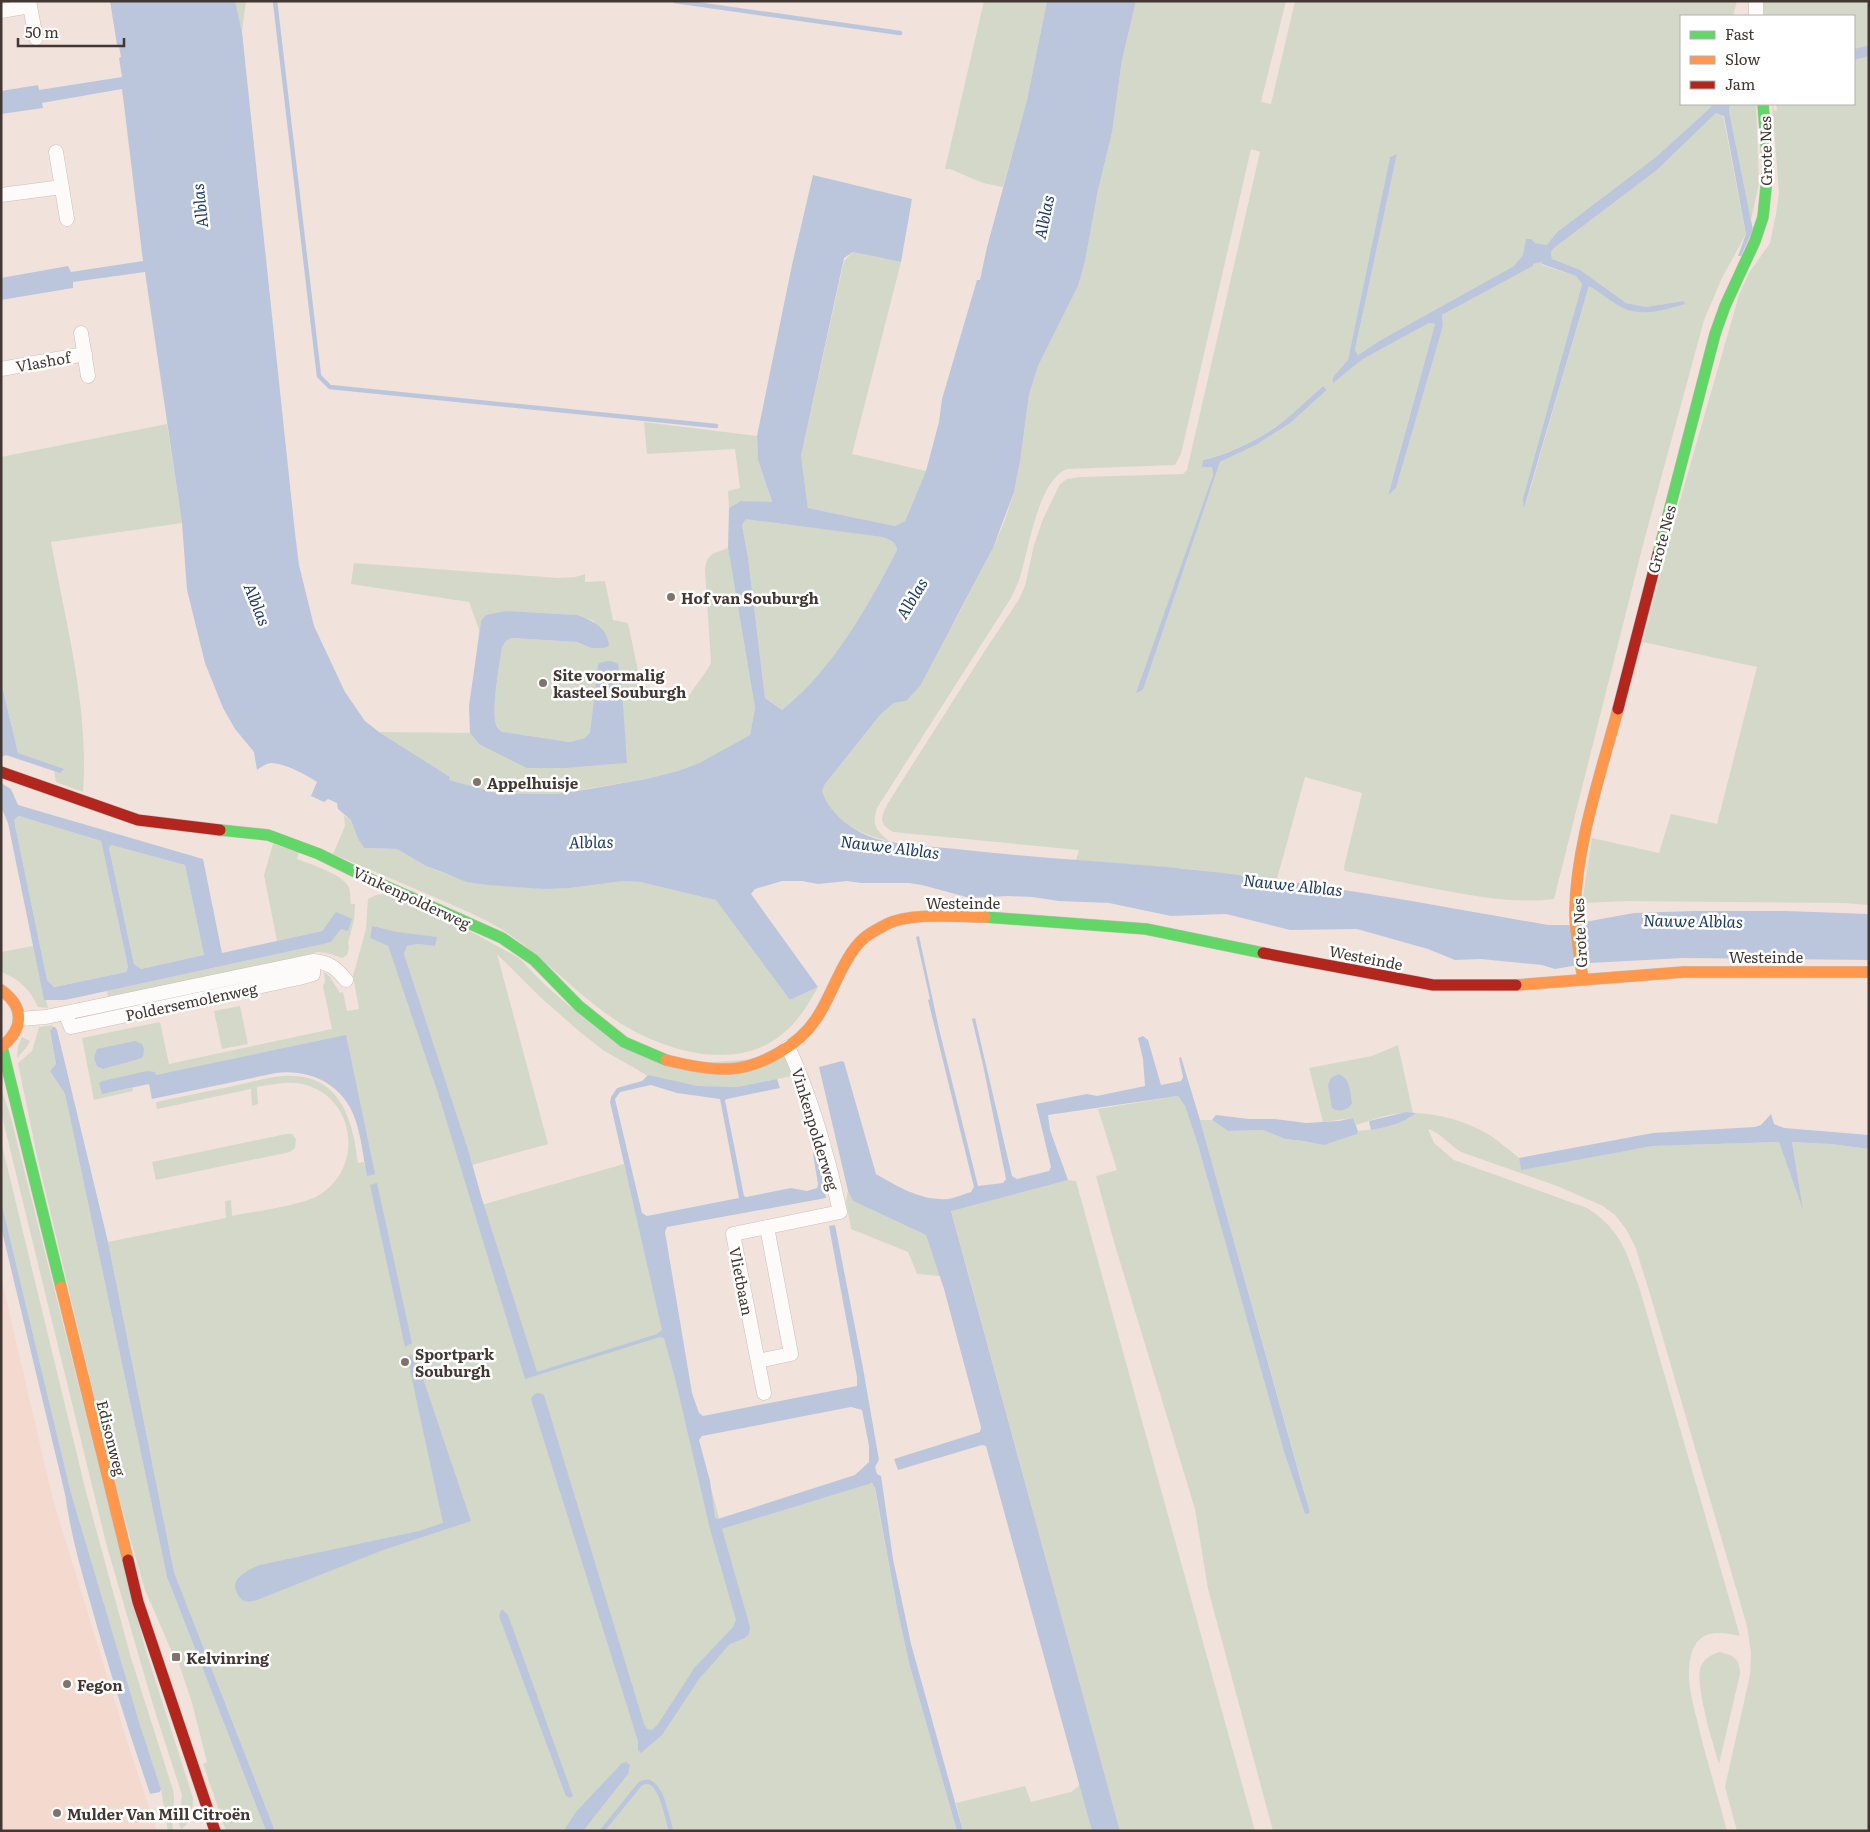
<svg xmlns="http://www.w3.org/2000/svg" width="1870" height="1832" viewBox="0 0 1870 1832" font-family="Literata,serif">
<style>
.built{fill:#f4d9ce}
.green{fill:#d3d8c9;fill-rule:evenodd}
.water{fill:#bbc6dd;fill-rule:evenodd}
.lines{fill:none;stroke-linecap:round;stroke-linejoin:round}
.stream{stroke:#bbc6dd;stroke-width:4.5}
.street-casing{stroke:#cbbfba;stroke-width:15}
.fast-casing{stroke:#cbbfba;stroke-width:12}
.slow-casing{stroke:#cbbfba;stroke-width:12}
.jam-casing{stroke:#cbbfba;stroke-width:12}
.street{stroke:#fdfbfa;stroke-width:14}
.fast{stroke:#63d668;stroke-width:11}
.slow{stroke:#ff974d;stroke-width:11}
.jam{stroke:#b3261e;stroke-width:11}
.poi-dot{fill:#80736e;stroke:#fff;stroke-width:2}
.labels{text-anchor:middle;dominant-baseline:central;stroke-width:5;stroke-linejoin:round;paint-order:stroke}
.street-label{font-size:15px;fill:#423732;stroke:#fff}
.poi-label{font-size:15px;font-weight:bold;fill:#423732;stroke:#fff;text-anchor:start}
.water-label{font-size:16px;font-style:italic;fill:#1e3a68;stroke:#fff}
</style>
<rect width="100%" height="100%" fill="#f2e2dc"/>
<path class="built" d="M1 1277 52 1496 126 1738 157 1831H1Z"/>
<path class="green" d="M235 1H246L242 32 235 3Z
M984 1H1047L1027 100 1003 187 983 183 950 169H945Z
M1136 1H1286L1261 102 1271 104 1295 1H1737L1733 16H1681V104H1712L1711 107 1657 156 1556 233 1547 245 1535 243 1514 266 1379 341 1358 355 1355 350 1397 154 1390 157 1348 361 1333 377 1334 382 1363 359 1429 323 1435 324 1388 494 1396 488 1443 326 1442 315 1533 266V264L1542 262V265L1576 276 1582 283 1525 507 1589 286 1622 307 1637 312 1683 301 1646 307 1626 303 1552 259 1551 252 1554 248 1657 170 1716 113 1723 115 1746 234 1722 278 1704 320 1644 541 1554 899C1514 904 1475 896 1436 889 1405 883 1375 877 1345 871L1344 867 1362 793 1305 777 1277 879 1188 869 1076 860 1079 850 893 832C878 824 881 817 888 803L986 649 1018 601 1025 586 1034 545 1043 519 1060 484 1067 479 1081 477 1183 474 1187 470 1260 152 1251 149 1181 454 1175 465 1067 469C1038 480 1029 549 1020 577 1018 584 1014 591 1011 598L877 808C872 826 875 829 889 841 861 835 831 820 822 791L825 784 880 715 894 703 906 701 957 617 993 548 1005 520 1014 492 1020 462 1029 395 1038 366 1078 286 1085 262 1098 190 1112 133 1122 60ZM1322 386 1327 390 1289 424 1256 445 1220 462 1143 690 1137 692 1213 475 1212 467 1203 460C1227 454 1262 438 1281 423 1296 413 1309 399 1322 386Z
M1763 1H1869V45L1854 49V16H1764Z
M1869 56V905L1845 903 1628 901 1582 903 1592 838 1659 853 1671 814 1717 824 1757 667 1643 642 1677 511 1739 295 1749 273 1770 243 1776 214 1779 193 1772 104H1773L1774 110 1777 111 1776 104H1854V60Z
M1733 104H1756L1759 183 1751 220 1729 111 1730 105Z
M853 252 901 262 852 454 926 471 905 521 895 526 808 508 801 456 844 261Z
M644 422 757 436 758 460 772 503 741 501 729 508 728 491 740 488 735 449 647 454Z
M167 424 182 523 51 542C66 624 89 708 83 792L56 782 54 771 60 773 18 753 1 680V457Z
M747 518 882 537C889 540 896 541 897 550 868 608 834 668 782 710L765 698 748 557 742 525Z
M728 548 755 708 750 735 699 763 678 771 646 779 555 794 497 793 449 780 450 777 379 732 470 733 479 744 489 748 567 768 626 763 598 664 590 732 585 738 570 742 503 732C502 731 498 728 497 726 490 712 500 664 502 647L506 641 510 638 577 642 591 648 594 621 577 615 506 611 481 621 480 632 469 602 351 584 354 563 558 578 575 577 585 574V582L605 581 613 620 628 623 641 685 689 696C696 684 705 675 711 663L705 570C707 552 714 554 728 548Z
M19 816 101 841 128 967 126 972 53 987 47 980 14 820Z
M344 816 351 819 358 839 364 848 397 849 426 866 466 882 570 888 623 881 640 882 717 900 790 1000 818 987C808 1005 797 1023 781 1035 732 1075 654 1048 608 1015 573 990 544 958 509 934 490 921 468 912 448 903 409 886 371 870 333 854L345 826Z
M273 844 299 852 297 859C310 864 345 875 349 888 351 892 350 899 351 904H355L354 920 348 943 349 948 347 955 342 958 327 953 318 952 285 960V962L109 999 107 991 331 942 341 929 336 913 322 931 277 941 264 875Z
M111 845 185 865 204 955 141 969 134 964 109 848Z
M385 894 455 923 519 958 543 983 569 1006 669 1065 785 1057 792 1076 737 1087 698 1086 648 1076 603 1050 580 1032 540 997 497 954 548 1144 472 1165 404 954 407 946 418 944 435 946 397 932 372 927 370 938 388 946 478 1206 624 1164 722 1529 870 1483 874 1485 897 1608 909 1663 957 1831H275L174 1572 108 1242 226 1218 225 1201 231 1200 232 1216C255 1211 302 1206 321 1194 363 1166 356 1100 306 1085 290 1080 274 1084 257 1087L258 1104 252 1106 251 1089 157 1109 156 1102C183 1096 211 1091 238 1085 253 1082 268 1077 283 1076 339 1072 353 1118 358 1163L364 1162 367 1175 346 1036 102 1094 132 1088 133 1091 94 1100 82 1038 160 1022 169 1064 332 1029 323 986 325 982 324 972 330 977 340 993 343 992 347 1011 359 1009 353 976 366 929 368 899 376 895Z
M33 946 44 999 46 1000 48 1008 38 1007C30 990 20 979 1 972V952Z
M240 1006 248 1044 222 1049 214 1011Z
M52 1025 53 1027 50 1032 56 1064 50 1071 65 1094 167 1577 266 1831H226L203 1764 207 1762 192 1703 175 1652H172L145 1590 116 1488 37 1156 18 1063 32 1051 39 1027Z
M22 1037 30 1041 26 1048 17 1058 18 1046Z
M1398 1045 1413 1113C1394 1111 1374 1119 1356 1125L1353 1118 1323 1122 1309 1068 1372 1056Z
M1 1088 10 1114 145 1648 193 1798C193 1809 192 1823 181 1829L179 1824 182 1795 153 1705 106 1543 1 1112Z
M1178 1096 1185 1106 1198 1145 1284 1452 1305 1514V1494L1200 1120H1212L1228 1131 1263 1130 1285 1139 1303 1141 1324 1145 1356 1134 1358 1131C1378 1129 1400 1127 1416 1113 1440 1114 1466 1121 1488 1134 1499 1141 1509 1150 1519 1158L1521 1169 1653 1146 1779 1142 1802 1206 1792 1142 1830 1144 1869 1149V1831H1737L1725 1787 1750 1675 1751 1653 1747 1626 1650 1294 1635 1246 1626 1229 1615 1215 1603 1206 1557 1186 1461 1152C1449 1145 1441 1133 1428 1129L1434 1143 1454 1160 1587 1208C1622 1230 1627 1254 1640 1290L1740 1636C1727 1633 1710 1630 1700 1639 1690 1648 1689 1663 1689 1675 1689 1689 1693 1703 1696 1716 1705 1755 1717 1793 1727 1831H1273L1208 1589 1195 1509 1114 1242 1096 1176 1117 1170 1098 1109Z
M286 1134H292L296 1139 295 1148 290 1152 156 1180 152 1162Z
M1 1141 86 1492 131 1658 173 1790C176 1803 171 1817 173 1831H168L161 1789 140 1725 71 1493 1 1201Z
M1068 1180 1076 1181 1255 1831H1120L951 1210Z
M848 1191 853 1201 926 1235 940 1276 917 1274 908 1252 851 1229 846 1201Z
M1719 1652C1733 1655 1740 1658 1740 1674L1719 1764C1713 1744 1694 1683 1701 1666 1705 1658 1711 1655 1719 1652Z
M1080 1785 1092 1831H963L956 1803 1025 1786 1031 1802 1071 1792Z"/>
<path class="water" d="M110 1H235L242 32 295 533 299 565 314 626 345 692 365 721 379 732 450 777 449 780 497 793 555 794 589 789 646 779 678 771 699 763 750 735 755 708 728 548 729 508 741 501 772 502 758 460 757 436 792 265 813 175 912 199 901 262 853 252 844 258 801 456 808 508 895 526 905 521 926 471 939 422 942 399 977 280H980L987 247 1027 100 1047 1H1136L1122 60 1112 133 1098 190 1085 262 1078 286 1038 366 1029 395 1020 462 1014 492 993 548 920 686 906 701 894 703 880 715 825 784 822 791C830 815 854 832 877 839 902 846 930 846 956 849 1026 857 1097 861 1167 867 1295 879 1422 903 1548 925H1568L1634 913 1693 911H1786L1869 914V960L1683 958 1590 963 1555 969 1542 965 1481 959 1455 960 1428 949 1357 929 1290 930 1226 914 1171 916 1109 903 1059 901 1032 897 1008 896 970 898 922 885 909 883H861L847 881 818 884 802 881H782L755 889 751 894 818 987 790 1000 716 900 640 882 623 881 570 888 544 889 489 885 466 882 442 872 426 866 397 849 364 848 358 839 351 820 338 809 337 803 328 799 324 802 311 796 317 782C305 774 286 764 272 763 266 763 261 767 257 770L254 752 235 729 223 708 205 663 187 590 182 523 145 272 73 282V288L1 300V278L68 266 71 272 143 261 122 89 42 103 43 108 1 114V91L38 85 39 90 122 77 119 58 121 57 119 46 117 45ZM746 519 882 537C889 540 896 541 897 550 868 607 833 669 782 710L765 698 748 557 742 525Z
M1869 45V56L1854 60V49Z
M1712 104H1733L1730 105 1729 111 1753 230 1741 256H1738L1746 234 1724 116 1716 113 1657 170 1554 248 1551 252 1552 259 1580 270 1626 303 1646 307 1683 301 1685 304C1664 310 1641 318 1619 306 1609 300 1599 292 1589 286L1524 508 1523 499 1582 284 1576 276 1542 264V262L1533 264V266L1442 315 1443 326 1396 488 1388 495 1435 324 1429 323 1363 359 1333 383V377L1348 360 1390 157 1397 154 1355 350 1358 355 1379 341 1514 266 1523 255 1526 239H1531L1535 243 1547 245 1556 233 1657 156 1711 107Z
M1323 386 1327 390 1289 424 1256 445 1220 462 1143 690 1136 693 1213 475 1212 467H1202L1203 460C1227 455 1262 438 1281 423 1296 412 1309 398 1323 386Z
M506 611 577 615C592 620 608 628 609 646L604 648H591L577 642 511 638 506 641 502 647C500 664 490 712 497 727 498 728 502 732 503 732L570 742 585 738 590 732 598 664C605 661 611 659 618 664L622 690 627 763 567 768H527L479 744 470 733 469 706 481 621 486 615Z
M1 681 18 753 64 769 60 773 6 755 1 757Z
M1 783 11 789 18 805 203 859 222 953 322 931 336 912 352 919 348 931 341 929 331 942 323 944 107 991 65 1000H44L8 823 1 807ZM19 816 101 841 128 967 126 972 54 987 47 980 14 820ZM111 845 185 865 204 955 141 969 134 964 109 848Z
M372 926 397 932 437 937 435 946 418 944 407 946 404 954 469 1153 482 1199 537 1372 657 1334 662 1330 610 1102 611 1097 617 1088 642 1081 648 1075 698 1086 737 1087 777 1079 780 1088 727 1099 725 1100 744 1196 746 1197 791 1188 807 1191 817 1188 818 1184 813 1154 817 1152 826 1198 667 1227 665 1232 692 1393 699 1413 703 1416 857 1386V1377L829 1226 835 1225 863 1368 879 1460 875 1467 877 1474 881 1476 893 1559 911 1644 963 1831H957L909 1663 897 1608 875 1488 872 1483 722 1529 750 1627 749 1634 745 1638 730 1644 699 1679 662 1735 641 1753 638 1750V1741L531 1399C533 1393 540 1391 544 1395L644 1724 647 1729 652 1730 658 1724 695 1667 733 1627 736 1620 710 1529 675 1378 664 1338 660 1337 525 1379 438 1093 388 946 370 938ZM651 1085 677 1093 720 1099 739 1198 647 1216 642 1213 615 1099 620 1092ZM851 1407 862 1410 869 1446V1462L855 1475 718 1519 715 1518 710 1481 699 1440 702 1436Z
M919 936 939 1029 978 1186 1003 1183 1006 1179 983 1065 972 1019 975 1018 1012 1176 1017 1179 1049 1171 1051 1167 1036 1104 1087 1094 1097 1096 1145 1086 1143 1059 1138 1038 1143 1036 1148 1040 1161 1085 1181 1081 1183 1077 1179 1058 1181 1057 1200 1120 1310 1513 1305 1514 1284 1452 1198 1145 1185 1106 1178 1096 1048 1115 1050 1130 1068 1180 951 1211 1120 1831H1092L986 1446 982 1445 898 1470 894 1459 980 1432 981 1427 944 1289 926 1235 853 1201 848 1191 819 1067 842 1061 844 1062 876 1174C898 1187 922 1201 948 1199 955 1198 964 1194 971 1192L974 1187 928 1000 930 999 916 937Z
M53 1027H55L57 1030 108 1242 174 1572 275 1831H266L167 1577 65 1094 50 1071 56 1064 50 1031Z
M346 1035 375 1174 367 1176C363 1156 361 1134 354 1116 341 1083 309 1069 276 1073L152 1099 149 1084 102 1094 99 1083 103 1081 147 1071 155 1072 156 1075Z
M135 1041 142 1044 144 1049 143 1057C139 1060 111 1066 103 1069L97 1066 94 1058 97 1049Z
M1338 1074C1351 1078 1350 1092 1352 1103 1348 1110 1339 1113 1332 1108L1328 1085 1331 1078Z
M1406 1112 1416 1113C1403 1124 1387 1127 1371 1130L1369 1121Z
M1771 1114 1774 1124 1784 1128 1869 1135V1149L1830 1144 1792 1142 1803 1210 1779 1142 1653 1146 1521 1170 1519 1158 1653 1133 1755 1127 1761 1125Z
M1216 1115 1249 1119H1275L1306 1123 1339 1121 1353 1118 1358 1131 1357 1134 1324 1145 1303 1141 1285 1139 1263 1130 1228 1131 1212 1120Z
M377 1183 412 1343 405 1347 370 1185Z
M1 1201 71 1493 140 1725 161 1789 160 1792 150 1794C128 1729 107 1664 89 1598 79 1563 70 1530 65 1494L1 1227Z
M409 1355H412L416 1358 471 1521 383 1550 257 1600 248 1602 242 1600C224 1581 245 1571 260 1565L419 1531 443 1523 408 1361Z
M501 1610H503L508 1615 573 1796 570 1798 566 1796 564 1791 499 1616Z
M626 1762 630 1765 628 1774 583 1831H564L575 1813 622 1763Z"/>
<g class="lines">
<path class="stream" d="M275 1 319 376 330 387 716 426
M675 1 900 33
M602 1831 640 1784C660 1771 667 1818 671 1831"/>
<g class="street-casing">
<path id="street" d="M29 1 36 38
M1756 1V16
M1 11 30 6
M56 152 67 219
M1 195 62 187
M81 333 88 376
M1 369 85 354
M65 1013 71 1027 299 978 313 974V961
M20 1019 46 1017 313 961C329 962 336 968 346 980
M758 1361 791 1354 767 1227
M764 1393 733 1234 840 1212C828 1156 812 1099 788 1047"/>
</g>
<g class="fast-casing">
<path id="fast" d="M1658 554 1715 334 1725 306 1755 241 1763 217 1768 168 1763 104
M220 830 268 835 319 854 372 880 502 938 534 960 579 1006 624 1042 666 1060
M985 917 1146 929 1263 953
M2 1047 61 1287"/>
</g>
<g class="slow-casing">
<path id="slow" d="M1583 980C1580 958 1575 934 1575 911 1576 845 1601 773 1618 709
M1516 985 1684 972H1869
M1 990C25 1007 24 1029 1 1047
M666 1060C686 1065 709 1070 730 1069 761 1067 799 1045 816 1019 832 996 843 956 864 938 871 932 880 928 887 924 911 912 958 917 985 917
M61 1287 128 1560"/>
</g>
<g class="jam-casing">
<path id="jam" d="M1618 709 1658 554
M1 772 138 820 220 830
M1263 953 1433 985H1516
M128 1560 138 1602 215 1831"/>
</g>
<use href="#street" class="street"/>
<use href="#fast" class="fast"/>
<use href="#slow" class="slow"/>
<use href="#jam" class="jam"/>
</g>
<g class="poi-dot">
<circle cx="671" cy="597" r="5"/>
<circle cx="543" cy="683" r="5"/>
<circle cx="477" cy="782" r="5"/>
<circle cx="405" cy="1362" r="5"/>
<rect x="171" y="1652" width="10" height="10" rx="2.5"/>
<circle cx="67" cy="1684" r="5"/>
<circle cx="57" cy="1813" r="5"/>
</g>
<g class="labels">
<g class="street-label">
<text transform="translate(1765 151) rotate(-91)">Grote Nes</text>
<text transform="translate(43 361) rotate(-10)">Vlashof</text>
<text transform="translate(1661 539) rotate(-75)">Grote Nes</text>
<text transform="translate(412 897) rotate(25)">Vinkenpolderweg</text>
<text x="963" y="902">Westeinde</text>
<text transform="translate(1579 933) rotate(-93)">Grote Nes</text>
<text x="1766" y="956">Westeinde</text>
<text transform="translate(1366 957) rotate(11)">Westeinde</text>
<text transform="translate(191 1001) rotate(-12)">Poldersemolenweg</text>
<text transform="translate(816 1129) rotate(73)">Vinkenpolderweg</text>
<text transform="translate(742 1281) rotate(79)">Vlietbaan</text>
<text transform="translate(112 1438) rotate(76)">Edisonweg</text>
</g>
<g class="poi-label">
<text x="681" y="597">Hof van Souburgh</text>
<text x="553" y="674">Site voormalig<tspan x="553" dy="17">kasteel Souburgh</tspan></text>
<text x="487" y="782">Appelhuisje</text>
<text x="415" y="1353">Sportpark<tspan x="415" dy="17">Souburgh</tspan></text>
<text x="186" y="1657">Kelvinring</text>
<text x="77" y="1684">Fegon</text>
<text x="67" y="1813">Mulder Van Mill Citroën</text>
</g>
<g class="water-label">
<text transform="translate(199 206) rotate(-96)">Alblas</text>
<text transform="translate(1043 217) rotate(-78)">Alblas</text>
<text transform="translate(911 598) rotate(-59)">Alblas</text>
<text transform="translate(258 604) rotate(68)">Alblas</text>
<text transform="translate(591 841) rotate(-1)">Alblas</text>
<text transform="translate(890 846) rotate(7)">Nauwe Alblas</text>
<text transform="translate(1293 884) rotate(6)">Nauwe Alblas</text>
<text transform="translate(1693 920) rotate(1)">Nauwe Alblas</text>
</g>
</g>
<rect width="1870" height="1832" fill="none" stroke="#423732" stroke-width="5"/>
<rect x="1680" y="15" width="175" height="90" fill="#ffffff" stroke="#b3afad"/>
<rect x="1690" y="31" width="25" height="8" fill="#63d668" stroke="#b3afad"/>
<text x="1725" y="40" font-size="15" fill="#423732">Fast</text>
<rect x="1690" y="56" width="25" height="8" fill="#ff974d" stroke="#b3afad"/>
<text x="1725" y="65" font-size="15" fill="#423732">Slow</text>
<rect x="1690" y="81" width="25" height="8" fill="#b3261e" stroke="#b3afad"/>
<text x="1725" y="90" font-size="15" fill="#423732">Jam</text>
<path d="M18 38v8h106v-8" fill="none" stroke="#423732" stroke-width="2.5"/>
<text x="25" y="38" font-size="15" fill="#423732" stroke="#ffffff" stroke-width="4" paint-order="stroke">50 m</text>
</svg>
